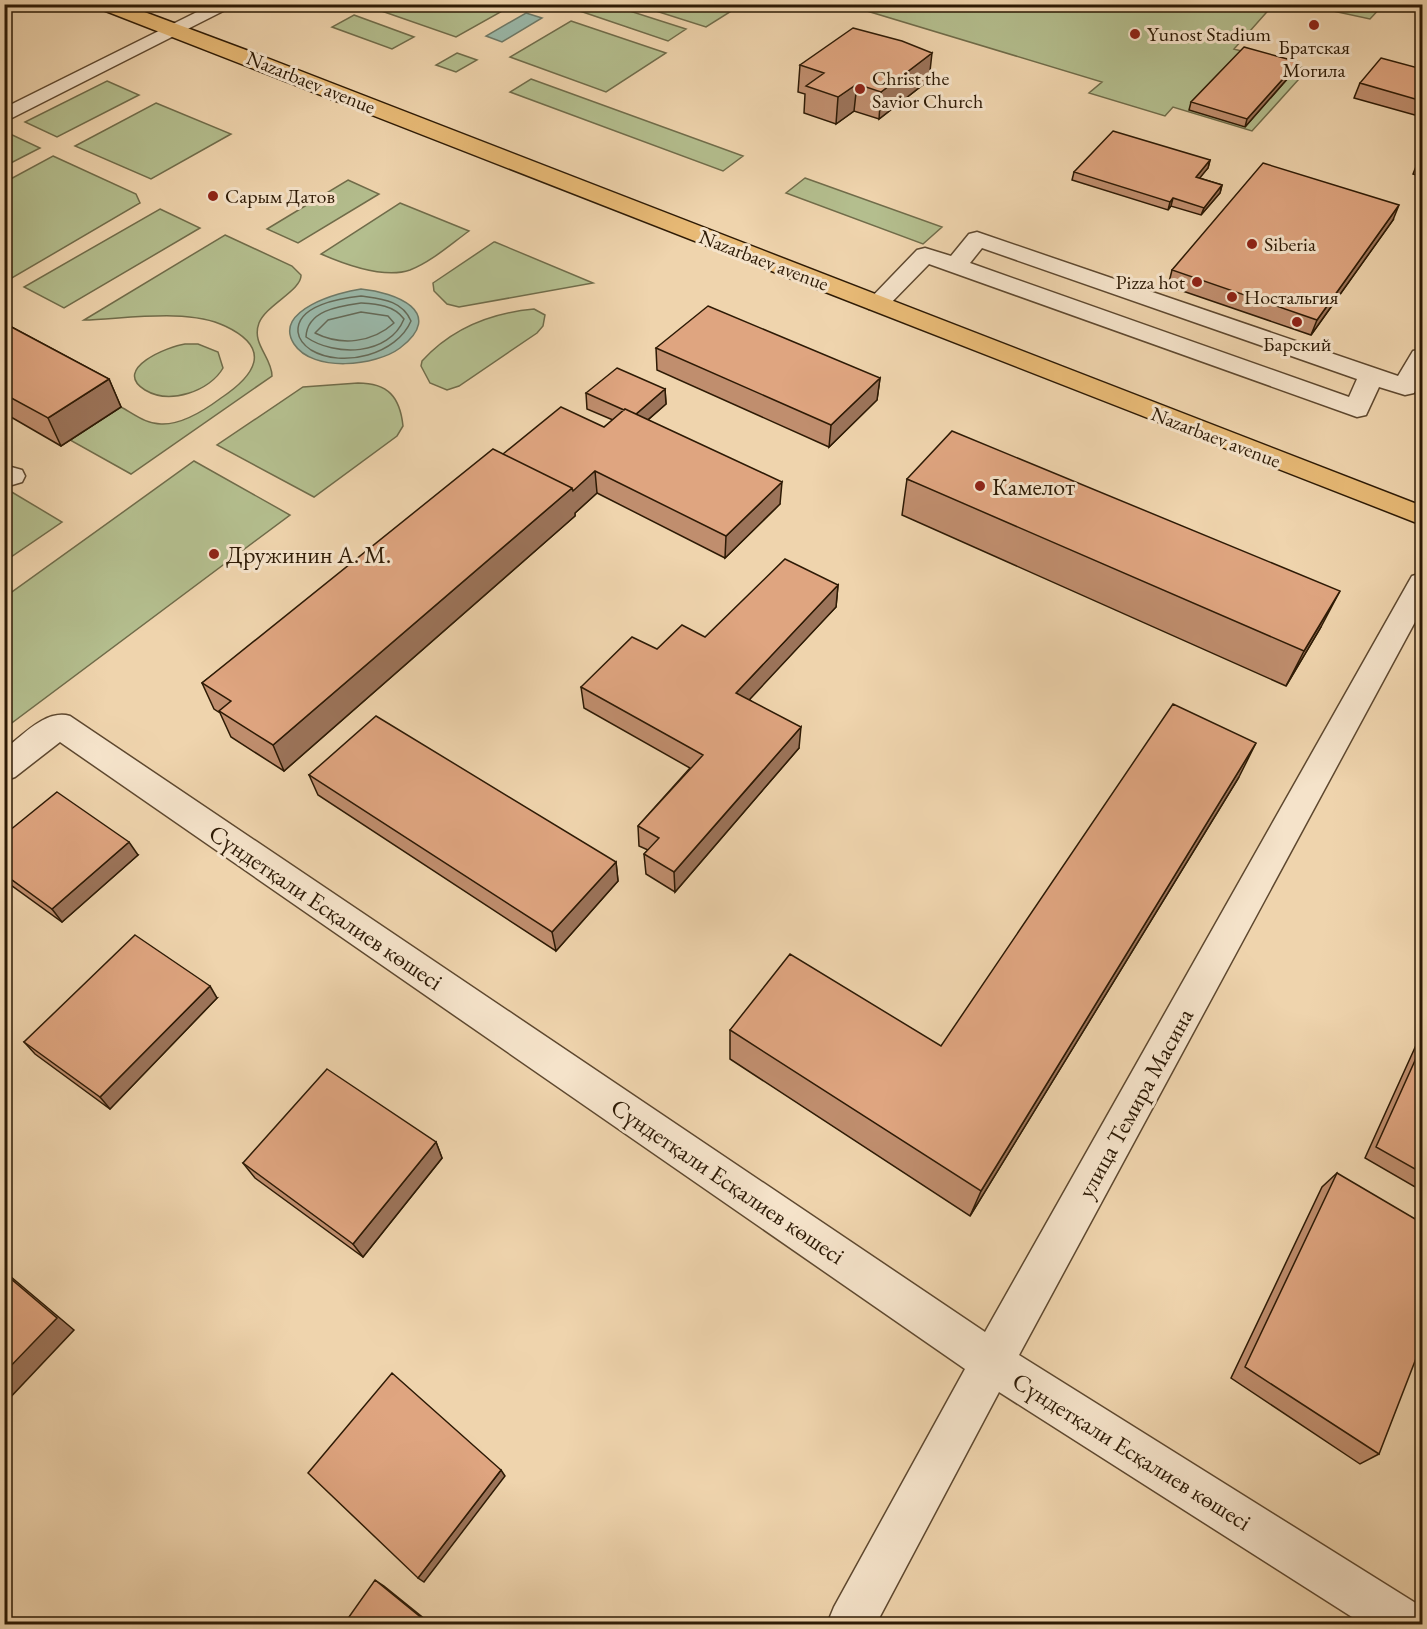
<svg xmlns="http://www.w3.org/2000/svg" width="1427" height="1629" viewBox="0 0 1427 1629" font-family="'EB Garamond',serif">
<style>
.green{fill:#b4be8e;stroke:#706c4a;stroke-width:1.5}
.water{fill:#9ab8a9;stroke:#6e7967;stroke-width:1.5}
.lines{fill:none;stroke-linecap:round;stroke-linejoin:round}
.shore{stroke:#646957;stroke-width:1.5}
.minor-casing{stroke:#5e482f;stroke-width:3}
.major-casing{stroke:#2d1a05;stroke-width:3}
.minor{fill:#f5e3ca;fill-rule:evenodd}
.major{fill:#e8ba76;fill-rule:evenodd}
.wall{fill:#c08e6e;stroke:#2d1a05;stroke-width:1.5}
.shaded-wall{fill:#9c745a;stroke:#2d1a05;stroke-width:1.5}
.building{fill:#dfa580;stroke:#2d1a05;stroke-width:1.5}
.poi-dot{fill:#8f2418;stroke:#f5e3ca;stroke-width:2}
.labels{text-anchor:middle;dominant-baseline:central;stroke-width:6;stroke-linejoin:round;paint-order:stroke}
.far-poi-label{font-size:20px;fill:#2d1a05;stroke:#f5e3ca;text-anchor:start}
.far-street-label{font-size:20px;fill:#2d1a05;stroke:#f5e3ca}
.poi-label{font-size:24px;fill:#2d1a05;stroke:#f5e3ca;text-anchor:start}
.street-label{font-size:24px;fill:#2d1a05;stroke:#f5e3ca}
</style>
<rect width="100%" height="100%" fill="#efd4ad"/>
<filter id="stains"><feTurbulence type="fractalNoise" baseFrequency=".00333" numOctaves="4"/><feColorMatrix values="0 0 0 0 .2 0 0 0 0 .09 0 0 0 0 .02 0 0 0 .5 -.17"/></filter>
<radialGradient id="worn" r=".72"><stop offset=".6" stop-color="#630" stop-opacity="0"/><stop offset="1" stop-color="#630" stop-opacity=".3"/></radialGradient>
<path class="green" d="M578 4 611 5 686 29 668 41 571 8Z
M373 5V4L513 5 456 37 370 7Z
M637 5H741L706 27Z
M847 5H1273L1234 49 1308 69 1252 131 1173 107 1165 116 1089 93 1102 82Z
M1305 5H1383L1370 19Z
M354 15 414 37 392 49 332 27Z
M571 21 666 53 606 92 510 57Z
M457 53 477 60 456 72 436 65Z
M531 79 743 156 723 171 510 92Z
M107 81 139 95 57 137 25 122Z
M156 103 231 134 151 179 75 146Z
M5 132H6L40 148 5 166Z
M53 156 136 194 140 203 5 282V182Z
M805 178 942 227 923 244 786 193Z
M348 180 379 194 298 243 267 229Z
M400 203 469 231C451 244 431 262 410 270 384 279 344 264 321 254Z
M160 209 200 228 64 308 24 287Z
M225 235 292 266 301 275C302 290 266 305 259 323 251 344 272 357 272 376L131 474 70 440 121 407C134 414 147 425 163 424 183 424 205 410 221 398 254 376 274 349 225 326 189 308 124 319 84 320Z
M494 242H495L593 283 459 307 447 304 434 291 433 283Z
M534 309 545 315 543 326 537 333 459 386 447 390 430 383 421 366 422 361C452 328 491 313 534 309Z
M185 344H198L218 352 223 368C210 391 170 405 145 390 111 369 169 346 185 344Z
M358 383C388 383 400 397 403 426L397 436 314 497 217 445 303 387Z
M194 461 290 515 5 728V597Z
M5 488 62 522 5 561Z"/>
<path class="water" d="M526 13 542 18 502 42 486 36Z
M361 289C395 292 447 312 400 348 376 366 313 373 294 344 272 310 340 292 361 289Z"/>
<g class="lines">
<path class="shore" d="M361 296C381 299 402 300 411 321 397 354 343 369 311 350 305 346 299 340 298 332 296 305 342 298 361 296Z
M361 303C377 304 394 305 404 319 389 356 335 357 306 337 307 310 340 306 361 303Z
M361 312 388 316 394 323C372 343 341 346 315 333L328 320Z"/>
<g class="minor-casing">
<path id="minor" d="M213 4H237L4 122V108Z
M977 232 1398 376 1413 351 1422 349V378L1414 393 1405 395 1379 387 1366 415 1357 417 929 264 885 309H869L865 304 917 250 925 248 951 256 969 234ZM982 248 1357 379 1349 397 970 263Z
M4 465 22 470 25 476 22 482 12 485 4 483Z
M1422 573V609L1019 1355 1422 1607V1624H1363L999 1392 876 1624H827L834 1607 965 1369 60 742 15 777 4 781V750C23 735 46 709 70 716L985 1332 1408 583 1412 576Z"/>
</g>
<g class="major-casing">
<path id="major" d="M96 4H123L246 50 1422 506V525L98 8Z"/>
</g>
<use href="#minor" class="minor"/>
<use href="#major" class="major"/>
</g>
<path class="wall" d="M1338 4H1371L1365 11Z
M1298 62 1295 70 1245 127 1189 110 1191 102Z
M800 65 929 80 879 119 854 111 836 124 804 113 805 94 798 92Z
M1422 69V117L1354 98 1360 83Z
M1422 155V177L1413 174 1419 159Z
M1210 160 1208 168 1199 178 1222 185 1220 193 1201 215 1171 206 1168 210 1072 180 1074 172Z
M1393 220 1311 335 1168 286 1172 270Z
M4 323 109 379 121 407 61 446 4 413Z
M656 348 880 378 877 400 829 447 657 370Z
M665 389 666 404 648 420 780 504 725 558 597 493 575 513V516L284 771 231 737 220 713 214 709 202 683 503 454 604 427 613 420 587 409 586 393Z
M907 479 1321 627 1286 686 902 515Z
M838 585 836 607 749 699 799 748 675 892 646 874 644 854 648 850 639 846 638 826 690 768 584 708 581 687Z
M309 775 616 862 618 881 556 951 318 795Z
M1239 777 970 1216 730 1059V1030L941 1046Z
M4 835 138 855 62 922 4 880Z
M217 998 110 1109 35 1054 24 1042Z
M1422 1032V1191L1365 1158Z
M436 1142 442 1158 363 1257 255 1178 243 1163Z
M1337 1173 1379 1454 1360 1464 1231 1378 1322 1187Z"/>
<path class="shaded-wall" d="M932 53 929 80 879 119 881 92Z
M1298 62 1295 70 1245 127 1247 119Z
M857 84 854 111 836 124 838 97Z
M1210 160 1208 168 1194 185 1196 177Z
M1222 185 1220 193 1201 215 1204 208Z
M1173 198 1171 206 1168 210 1170 202Z
M1399 205 1393 220 1311 335 1317 320Z
M880 378 877 400 829 447 831 425Z
M109 379 121 407 61 446 48 418Z
M665 389 666 404 636 430 635 415Z
M595 471 597 493 575 513V516L284 771 273 745 572 488Z
M782 482 780 504 725 558 726 536Z
M838 585 836 607 736 714V693Z
M1340 591 1321 627 1286 686 1304 651Z
M801 727 799 748 675 892 674 872Z
M1256 743 1239 777 970 1216 981 1191Z
M129 842 138 855 62 922 52 909Z
M616 862 618 881 556 951 552 932Z
M210 986 217 998 110 1109 100 1097Z
M436 1142 442 1158 363 1257 353 1244Z
M4 1271 74 1330 4 1404Z
M501 1470 505 1476 424 1582 418 1578Z
M375 1580 384 1586 431 1624H429Z"/>
<path class="building" d="M853 28 902 41 932 53 881 92 857 84 838 97 806 86 824 73 800 65Z
M1244 47 1298 62 1247 119 1191 102Z
M1381 58 1422 69V101L1360 83Z
M1113 131 1210 160 1196 177 1222 185 1204 208 1173 198 1170 202 1074 172Z
M1263 163 1399 205 1317 320 1172 270Z
M708 306 880 378 831 425 656 348Z
M4 323 109 379 48 418 4 394Z
M617 368 665 389 636 414 625 409 624 410 586 393Z
M561 407 604 427 625 409 782 482 726 536 595 471 573 491 572 488 503 454Z
M952 431 1340 591 1304 651 907 479Z
M493 449 572 488 273 745 219 711 231 701 202 683Z
M785 559 838 585 736 693 801 727 674 872 644 854 659 838 638 826 703 755 581 687 632 637 657 649 682 625 705 637Z
M1173 704 1256 743 981 1191 730 1030 790 954 941 1046Z
M376 716 616 862 552 932 309 775Z
M57 792 129 842 52 909 4 874V835Z
M135 935 210 986 100 1097 24 1042Z
M1422 1045V1173L1376 1147Z
M327 1069 436 1142 353 1244 243 1163Z
M1337 1173 1422 1223V1343L1379 1454 1245 1367Z
M4 1273 57 1318 4 1373Z
M392 1373 501 1470 418 1578 308 1473Z
M375 1580 429 1624H344Z"/>
<g class="poi-dot">
<circle cx="1314" cy="25" r="6"/>
<circle cx="1135" cy="34" r="6"/>
<circle cx="860" cy="89" r="6"/>
<circle cx="213" cy="196" r="6"/>
<circle cx="1252" cy="244" r="6"/>
<circle cx="1197" cy="282" r="6"/>
<circle cx="1232" cy="297" r="6"/>
<circle cx="1297" cy="322" r="6"/>
<circle cx="980" cy="486" r="6"/>
<circle cx="214" cy="554" r="6"/>
</g>
<g class="labels">
<g class="far-poi-label">
<text x="1147" y="34">Yunost Stadium</text>
<text x="1314" y="47" text-anchor="middle">Братская<tspan x="1314" dy="23">Могила</tspan></text>
<text x="872" y="78">Christ the<tspan x="872" dy="23">Savior Church</tspan></text>
<text x="225" y="196">Сарым Датов</text>
<text x="1264" y="244">Siberia</text>
<text x="1185" y="282" text-anchor="end">Pizza hot</text>
<text x="1244" y="297">Ностальгия</text>
<text x="1297" y="344" text-anchor="middle">Барский</text>
</g>
<g class="far-street-label">
<text transform="translate(311 82) rotate(22)">Nazarbaev avenue</text>
<text transform="translate(764 260) rotate(21)">Nazarbaev avenue</text>
<text transform="translate(1216 437) rotate(21)">Nazarbaev avenue</text>
</g>
<g class="poi-label">
<text x="992" y="486">Камелот</text>
<text x="226" y="554">Дружинин А. М.</text>
</g>
<g class="street-label">
<text transform="translate(326 907) rotate(34)">Сүндетқали Есқалиев көшесі</text>
<text transform="translate(1135 1103) rotate(-61)">улица Темира Масина</text>
<text transform="translate(728 1181) rotate(34)">Сүндетқали Есқалиев көшесі</text>
<text transform="translate(1132 1451) rotate(32)">Сүндетқали Есқалиев көшесі</text>
</g>
</g>
<rect width="1427" height="1629" fill="none" stroke="#efd4ad" stroke-width="24"/>
<rect x="6" y="6" width="1415" height="1617" fill="none" stroke="#2d1a05" stroke-width="3"/>
<rect x="12" y="12" width="1403" height="1605" fill="none" stroke="#2d1a05" stroke-width="1.5"/>
<rect width="100%" height="100%" filter="url(#stains)"/>
<rect width="100%" height="100%" fill="url(#worn)"/>
</svg>
